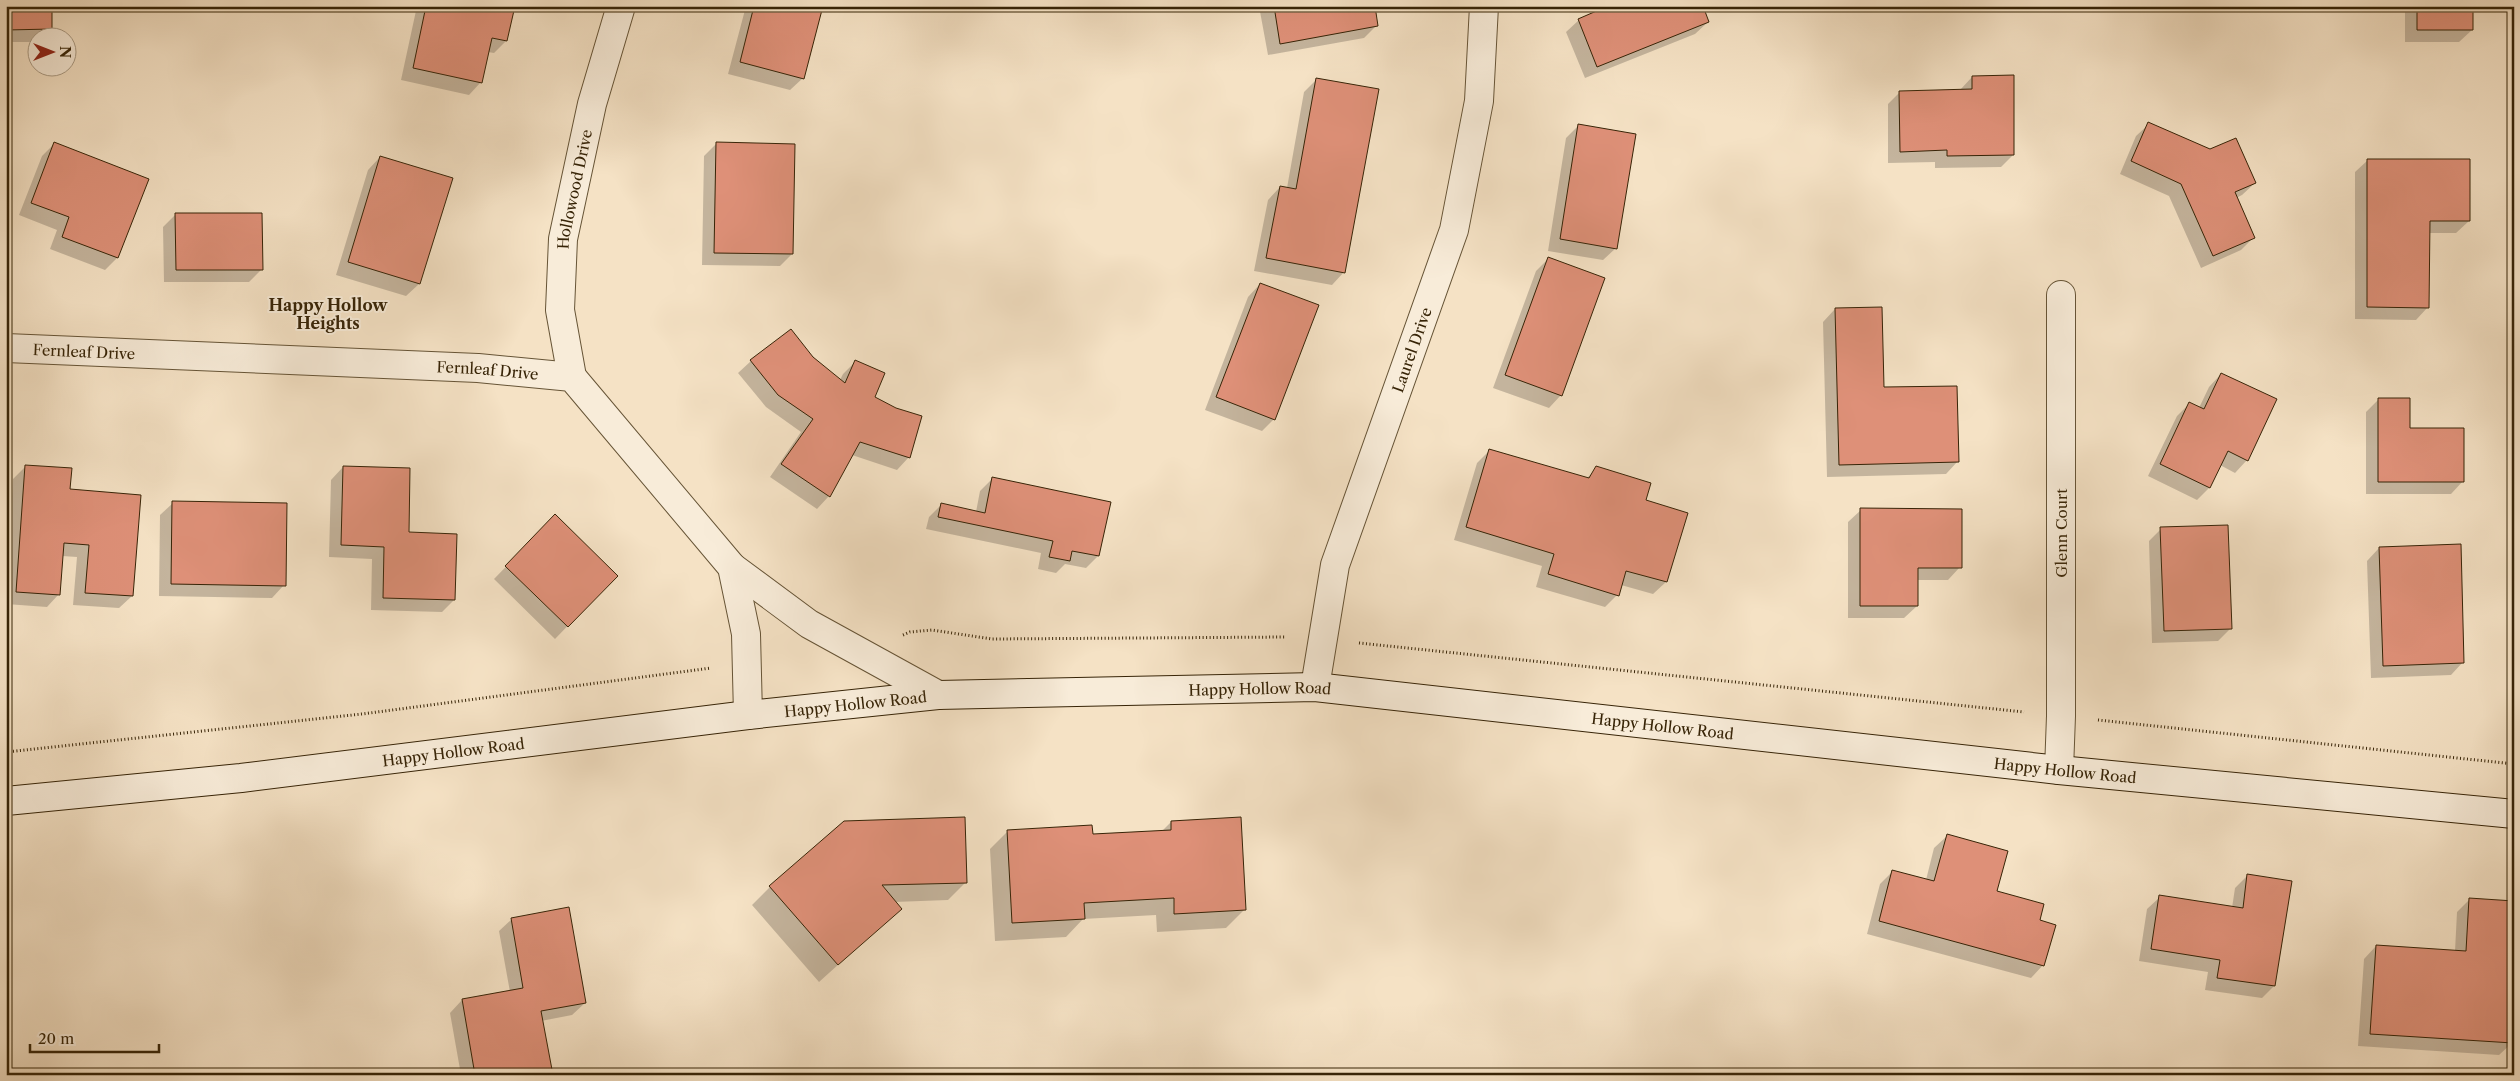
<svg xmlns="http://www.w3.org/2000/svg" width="2520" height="1081" viewBox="0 0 2520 1081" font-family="'Libre Caslon Text',serif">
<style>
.shadow{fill:#0003}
.building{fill:#de9078;stroke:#372407}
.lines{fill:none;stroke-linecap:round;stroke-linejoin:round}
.minor-casing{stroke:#665436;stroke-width:30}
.secondary-casing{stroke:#372407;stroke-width:30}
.path{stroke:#372407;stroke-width:3;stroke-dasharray:1 2.5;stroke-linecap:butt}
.minor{stroke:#f8ecd9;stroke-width:28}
.secondary{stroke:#f8ecd9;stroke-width:28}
.labels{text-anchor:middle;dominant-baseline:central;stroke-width:4;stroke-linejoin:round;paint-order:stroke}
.street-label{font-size:15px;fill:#372407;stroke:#f8ecd9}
.neighbourhood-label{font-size:16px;font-weight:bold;fill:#372407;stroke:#f8ecd9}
</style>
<rect width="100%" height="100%" fill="#f5e2c5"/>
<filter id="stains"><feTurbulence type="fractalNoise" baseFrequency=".004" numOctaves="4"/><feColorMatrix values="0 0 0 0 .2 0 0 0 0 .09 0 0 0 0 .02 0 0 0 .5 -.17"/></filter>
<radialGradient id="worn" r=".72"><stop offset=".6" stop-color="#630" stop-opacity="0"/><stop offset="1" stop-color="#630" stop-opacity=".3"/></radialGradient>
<path class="shadow" d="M6 6 51 29 43 38H38V42H6Z
M417 6H514L506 41 494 53 488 52 481 82 469 95 401 80Z
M746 6H821L803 78 790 90 728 74Z
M1259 6H1373L1377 25 1364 38 1268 55Z
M2405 6H2472V30L2459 42H2405Z
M1579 20 1708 22 1695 34 1585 78 1566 32Z
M1972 77 2013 155 2001 167 1935 168V162L1888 163V104L1900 92 1960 90Z
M1317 79 1344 272 1332 285 1254 271 1268 200 1280 187 1287 188 1304 92Z
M2149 124 2255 183 2242 195 2236 198 2253 238 2241 250 2201 268 2169 196 2120 174 2136 136Z
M1578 126 1616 248 1603 260 1548 251 1566 138Z
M54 144 117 258 105 270 50 249 57 230 19 215 42 156Z
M716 144 792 254 780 266 702 265 704 156Z
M380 157 451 179 419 284 406 296 336 275 368 170Z
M2368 160 2469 221 2456 233H2429L2428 307 2416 320 2355 319V172Z
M176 214 262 269 249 282H164L163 227Z
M1548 259 1561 395 1549 408 1493 388 1536 271Z
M1260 284 1274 419 1262 431 1205 410 1248 297Z
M1835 309 1883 389 1958 461 1946 474 1827 477 1823 322Z
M812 358 840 380 843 374 856 361 873 397 909 457 897 470 852 455 829 496 817 509 770 477 801 432 766 407 738 373 751 361Z
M2221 374 2247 460 2235 473 2220 465 2209 488 2197 500 2148 476 2177 416 2189 404 2199 408 2209 387Z
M2379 399 2463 481 2451 494H2366V412Z
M1490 450 1586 479 1597 468 1644 501 1686 514 1666 582 1653 594 1621 585 1617 595 1605 607 1536 587 1542 566 1454 540 1477 463Z
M26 466 69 490 132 596 119 608 73 605 77 557 62 556 59 594 47 607 6 604 13 479Z
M343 467 408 534 454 600 442 612 371 610 372 559 329 557 331 480Z
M993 478 1098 556 1086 568 1065 564 1056 573 1038 569 1041 553 926 529 929 517 941 505 976 512 980 491Z
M173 503 284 585 272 598 159 596 160 515Z
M1861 510 1960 567 1948 580H1917V606L1904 618H1848V522Z
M555 516 616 576 555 639 494 579Z
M2161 529 2231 628 2218 641 2152 643 2149 541Z
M2379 548 2463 662 2451 675 2371 678 2367 561Z
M1171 822 1244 910 1226 928 1157 932 1156 915 1083 919 1066 937 995 941 990 849 1008 831 1092 836 1161 832Z
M1947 836 1996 892 2038 921 2043 965 2031 978 1867 934 1880 884 1893 871 1926 880 1934 848Z
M2248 875 2274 986 2262 998 2205 990 2208 972 2139 961 2147 909 2160 897 2232 908 2235 888Z
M966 882 948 900 894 902 900 909 819 982 752 905 770 887Z
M2470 899 2514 902 2512 1043 2499 1055 2358 1046 2364 959 2376 946 2455 951 2457 912Z
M512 919 585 1003 572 1015 541 1021 551 1075H461L450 1013 462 1000 510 992 499 931Z"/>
<path class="building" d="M6 6H52V29L6 30Z
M426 6H515L507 41 492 38 482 83 413 68Z
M754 6H823L804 79 740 62Z
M1274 6H1375L1378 26 1280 44Z
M1608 6H1703L1709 22 1597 67 1578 19Z
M2417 6H2473V30H2417Z
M2014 75V155L1947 156V150L1900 152 1899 91 1972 89V76Z
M1316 78 1379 89 1345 273 1266 258 1280 186 1296 189Z
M2148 122 2210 149 2236 138 2256 183 2235 192 2255 238 2213 256 2181 184 2131 161Z
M1578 124 1636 134 1617 249 1560 239Z
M54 142 149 179 118 258 62 237 69 217 31 203Z
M716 142 795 144 793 254 714 253Z
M380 156 453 178 420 284 348 262Z
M2367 159H2470V221H2430L2429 308 2367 307Z
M175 213H262L263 270H176Z
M1548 257 1605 278 1562 396 1505 375Z
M1260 283 1319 305 1275 420 1216 397Z
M1882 307 1884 387 1957 386 1959 462 1839 465 1835 308Z
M791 329 813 357 845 383 855 360 885 373 875 397 896 408 922 416 910 458 860 442 830 497 781 464 813 419 778 395 750 360Z
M2221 373 2277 399 2248 461 2228 451 2210 488 2160 464 2189 402 2204 409Z
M2378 398H2410V428H2464V482H2378Z
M1489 449 1589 478 1596 466 1651 483 1646 500 1688 513 1667 582 1626 571 1619 596 1548 574 1554 554 1466 527Z
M25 465 72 468 70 489 141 495 133 596 85 593 89 545 64 543 60 595 16 592Z
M343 466 410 468 409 532 457 534 455 600 383 598 384 547 341 545Z
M992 477 1111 502 1099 556 1072 551 1070 561 1049 557 1053 541 938 517 941 503 985 513Z
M172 501 287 503 286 586 171 584Z
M1860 508 1962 509V568H1918V606H1860Z
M555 514 618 576 568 627 505 566Z
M2228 525 2232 629 2164 631 2160 527Z
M2461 544 2464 663 2383 666 2379 547Z
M965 817 967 883 882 885 902 909 838 965 769 886 844 821Z
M1241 817 1246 910 1174 914V898L1084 903 1085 919 1012 923 1007 830 1092 825 1093 834 1171 830V821Z
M1947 834 2008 851 1997 891 2044 904 2040 920 2056 925 2044 966 1879 921 1892 870 1934 881Z
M2247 874 2292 881 2275 986 2217 978 2220 960 2151 949 2159 895 2243 908Z
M2469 898 2514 901 2513 1043 2370 1034 2376 945 2466 951Z
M569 907 586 1003 541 1011 553 1075H475L462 999 523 988 511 918Z"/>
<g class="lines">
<g class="minor-casing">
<g id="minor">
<path id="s1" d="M6 348 478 368 572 377 732 567 746 634 748 715"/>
<path id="s2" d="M572 377 560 310 563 239 592 104 621 6"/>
<path d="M732 567 809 624 938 695"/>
<path id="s3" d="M1315 687 1335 565 1454 230 1479 101 1484 6"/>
<path d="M2059 770 2061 716V295"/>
</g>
</g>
<g class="secondary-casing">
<g id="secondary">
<path id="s4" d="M6 801 241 778 748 715 938 695 1315 687 2059 770 2514 814"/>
</g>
</g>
<path class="path" d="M903 635 910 632 932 630 992 639 1286 637
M1359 643 2024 712
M2098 720 2514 764
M6 752 362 714 711 668"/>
<use href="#minor" class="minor"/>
<use href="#secondary" class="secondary"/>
</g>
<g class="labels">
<g class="street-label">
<text stroke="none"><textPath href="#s2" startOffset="190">Hollowood Drive</textPath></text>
<text stroke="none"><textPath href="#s3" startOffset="352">Laurel Drive</textPath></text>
<text stroke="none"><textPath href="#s1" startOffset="78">Fernleaf Drive</textPath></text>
<text stroke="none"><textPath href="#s1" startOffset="482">Fernleaf Drive</textPath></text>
<text transform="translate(2061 533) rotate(-90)">Glenn Court</text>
<text stroke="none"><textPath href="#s4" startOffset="1260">Happy Hollow Road</textPath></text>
<text stroke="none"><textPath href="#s4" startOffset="855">Happy Hollow Road</textPath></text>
<text stroke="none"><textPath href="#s4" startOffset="1665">Happy Hollow Road</textPath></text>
<text stroke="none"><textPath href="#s4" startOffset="450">Happy Hollow Road</textPath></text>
<text stroke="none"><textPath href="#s4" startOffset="2070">Happy Hollow Road</textPath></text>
</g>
<g class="neighbourhood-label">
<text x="328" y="305">Happy Hollow<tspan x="328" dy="18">Heights</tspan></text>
</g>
</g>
<rect width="2520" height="1081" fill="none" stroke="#f5e2c5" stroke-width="25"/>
<rect x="8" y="8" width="2505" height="1066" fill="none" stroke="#372407" stroke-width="2.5"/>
<rect x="12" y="12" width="2495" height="1056" fill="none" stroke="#372407"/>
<g transform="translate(52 52) rotate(90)"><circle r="24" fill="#f8ecd9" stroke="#ab9c85"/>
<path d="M0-4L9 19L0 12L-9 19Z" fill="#8f2418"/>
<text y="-8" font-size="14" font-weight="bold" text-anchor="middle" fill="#372407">N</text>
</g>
<path d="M30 1044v8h129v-8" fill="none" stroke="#372407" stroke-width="2.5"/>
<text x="38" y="1044" font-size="15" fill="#372407" stroke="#f8ecd9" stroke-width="4" paint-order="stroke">20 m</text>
<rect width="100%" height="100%" filter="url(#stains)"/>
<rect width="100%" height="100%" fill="url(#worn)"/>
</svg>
